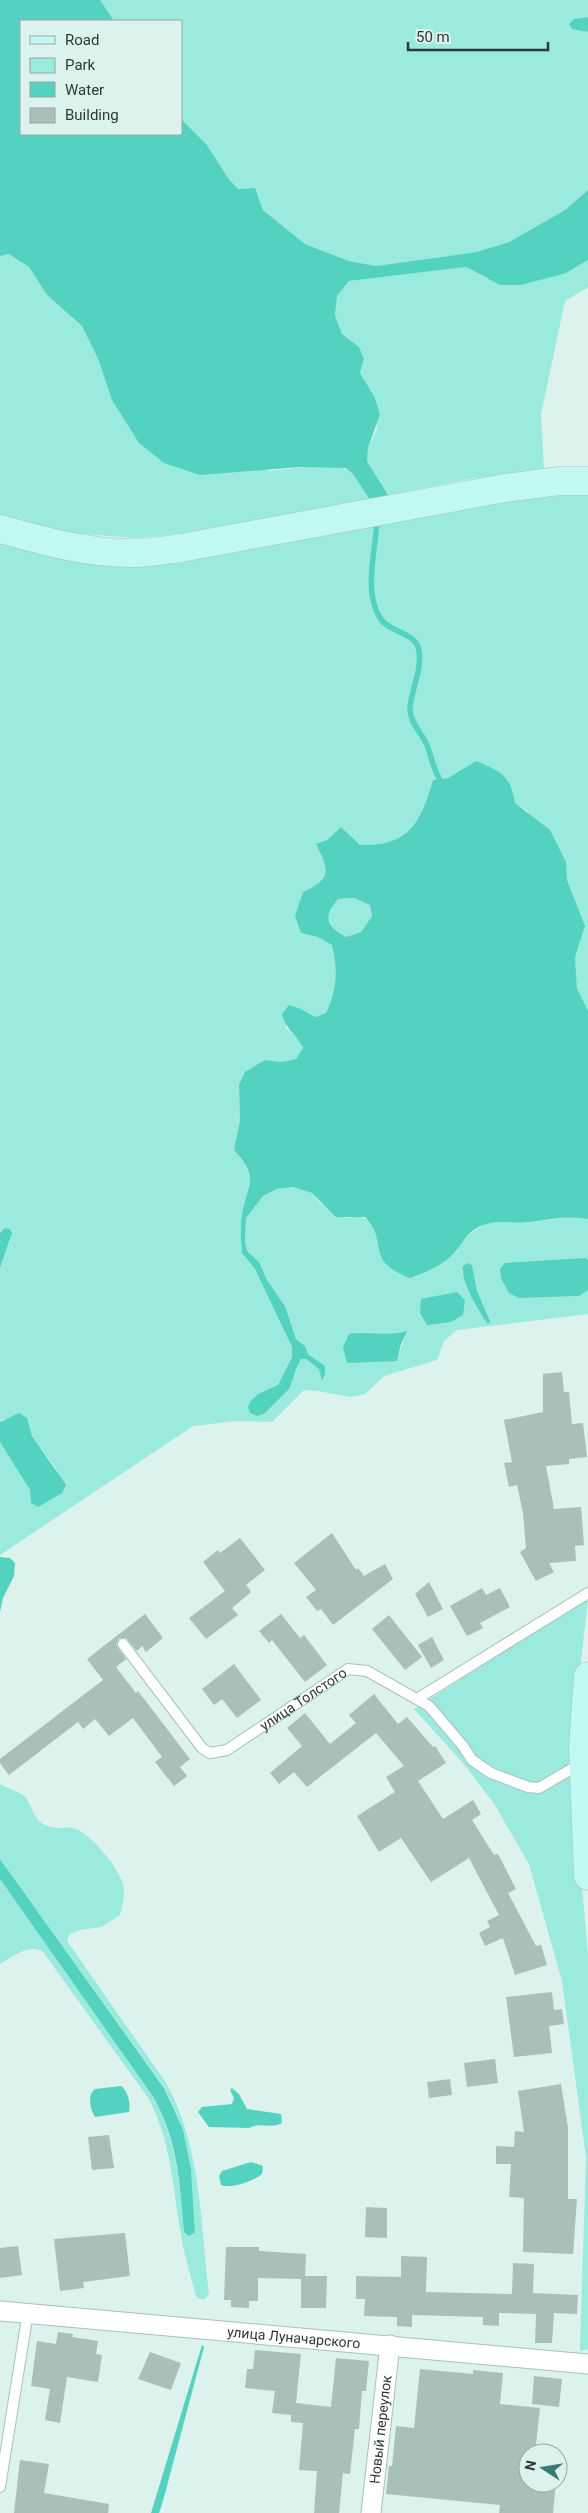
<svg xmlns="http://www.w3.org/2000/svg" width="588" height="2513" viewBox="0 0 588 2513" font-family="Roboto,sans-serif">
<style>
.green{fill:#9aeadd;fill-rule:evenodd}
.water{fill:#54d2c0;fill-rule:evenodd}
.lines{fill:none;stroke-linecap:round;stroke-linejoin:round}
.stream{stroke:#54d2c0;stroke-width:5.5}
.building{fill:#a9bfba}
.service-casing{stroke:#aac0bb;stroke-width:12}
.minor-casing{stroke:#aac0bb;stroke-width:21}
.secondary-casing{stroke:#aac0bb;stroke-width:29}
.service{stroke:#fff;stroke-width:10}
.minor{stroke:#fff;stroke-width:19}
.secondary{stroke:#c2f8f2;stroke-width:28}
.labels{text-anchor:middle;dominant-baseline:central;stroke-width:5;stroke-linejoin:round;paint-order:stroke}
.street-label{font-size:14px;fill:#303937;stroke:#dbf2ed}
</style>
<rect width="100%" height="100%" fill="#dbf2ed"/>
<path class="green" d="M100 0H588V17L574 19 585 32H588V190L565 210 509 242 477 252 376 266 349 261 305 244 263 210 255 188 238 189 228 178 207 145 181 119V21H114Z
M9 254 29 267 47 295 82 326 99 361 268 471C286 469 331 463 346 469 357 473 364 491 370 500L176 535 135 538 68 533 0 515V256Z
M588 260V287L565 301 541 414 544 470 470 479 388 495 367 461 368 448 377 429 374 396 360 373 364 359 359 347 342 334 335 315 337 296 349 281 466 267 487 279 566 273Z
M545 492 588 493V1011L577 988 575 957 585 926 567 880 566 862 527 811 515 803 476 761 448 778 433 780C420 823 410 846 360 845L341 827 327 840 317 844C329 870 331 879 303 893L301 933 318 937 332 945C338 970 337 990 326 1013L315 1017 301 1009 285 1027 299 1040 303 1049 296 1059 281 1062 265 1060 239 1085 240 1120 234 1150C260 1178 248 1181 242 1214 240 1226 241 1240 242 1253L255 1269 292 1347V1357L278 1385 263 1391 248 1407 251 1413 257 1416 264 1414 290 1388 296 1369 301 1359 306 1358 319 1369 325 1366 308 1354 305 1346 296 1339 285 1306 267 1280 259 1262 247 1251 245 1242 246 1217 263 1196 277 1189 293 1187 312 1193 320 1203 346 1218C363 1214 371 1219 376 1235L456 1252C468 1233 483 1221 506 1221 514 1221 522 1223 530 1222 552 1220 564 1216 588 1219V1260L586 1258 519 1298 579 1296 588 1290V1314L457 1330 444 1341 437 1360 384 1376 365 1394 350 1397 318 1391 304 1390 272 1422 236 1421 193 1426 0 1555V1442L30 1490 56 1469 32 1436 27 1418 3 1419 0 1422V1268L10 1240 1 1231 0 1233V543L68 558ZM472 1265 477 1291 490 1321C476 1306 467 1290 462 1271ZM358 1332 397 1334 406 1332 397 1361Z
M354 898 370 905 372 916 361 932 346 937C326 925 324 918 338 899Z
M588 1598 576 1707 579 1853 588 1955V2349L580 2351 586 2157 562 1981 529 1864 495 1805 463 1763 414 1709Z
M0 1784C7 1788 18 1791 24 1796 32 1804 32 1817 43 1824 57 1831 63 1826 73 1828 89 1832 117 1866 122 1881 126 1892 123 1904 120 1915L101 1927 80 1930 70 1934 67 1941 166 2083C202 2148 200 2222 209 2294L205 2299H200L196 2296C190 2273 183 2251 180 2228 172 2182 171 2142 149 2099L43 1952C28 1943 14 1956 0 1964V1879L154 2098C178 2145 179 2180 184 2232H195L191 2169 183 2128 164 2087 0 1859Z"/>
<path class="water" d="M0 0H100L114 21H21V134H181V119L207 145 228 178 238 189 255 188 263 210 305 244 349 261 376 266 477 252 509 242 565 210 588 190V260L566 273 521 285H500L466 267 349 281 337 296 335 315 342 334 359 347 364 359 360 373 374 396 380 414 368 448 367 461 388 495 370 500 353 474 346 468 301 467 200 475 164 463 139 443 112 400 99 361 82 326 47 295 29 267 9 254 0 256Z
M588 17V32L572 29 569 24 574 19Z
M476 761C501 772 510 774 515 803L550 830 566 862 567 880 585 926 575 957 577 988 588 1011V1219C566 1216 552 1219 530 1222 511 1224 495 1218 477 1228 466 1234 462 1245 454 1253 442 1266 426 1272 410 1278 363 1260 390 1243 365 1217H336L312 1193 293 1187 277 1189 263 1196 246 1218 245 1242 247 1251 259 1262 267 1280 285 1306 296 1339 305 1346 308 1354 325 1366V1375L322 1380 319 1369 306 1359H301L296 1369 290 1388 264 1414 257 1416 250 1413 248 1407C252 1394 267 1390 278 1385L292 1357V1347L255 1269 242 1253C241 1240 240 1226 242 1214 248 1182 260 1178 234 1150L240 1120 239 1085 245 1072 265 1060 281 1062 296 1059 303 1048C296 1034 286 1030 282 1014L289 1005 301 1009 315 1017 326 1013C337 990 338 970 332 945L318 937 301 933 295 916 303 892C332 879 329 870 316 844L327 840 341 827 360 845C410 846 420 823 433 780L448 778ZM354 898 370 905 372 916 361 932 346 937C326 925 323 918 338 899Z
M5 1228 10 1229 12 1233 0 1268V1233Z
M586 1258 588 1260V1290L579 1296 519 1298 509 1293 501 1278 500 1269 505 1263Z
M468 1263 472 1265 477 1291 490 1321 488 1324C479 1312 460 1280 463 1266Z
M457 1292 465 1300 463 1315 451 1322 427 1325 420 1313 421 1299Z
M407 1331 401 1344 397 1361 347 1363 343 1347 349 1334C368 1330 388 1337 407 1331Z
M19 1413 27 1418 32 1436 66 1485 62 1493 38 1507 31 1503 30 1490 0 1442V1422Z
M0 1557 10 1558 15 1563 14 1576 3 1598 0 1612Z
M0 1859 164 2088 183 2129 191 2169 195 2232 189 2236 184 2232C179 2180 179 2145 154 2098L0 1879Z
M121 2086C128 2091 131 2104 129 2112L95 2117C90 2109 87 2095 95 2089Z
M232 2088 239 2094 247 2109 281 2114 282 2123C272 2129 259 2122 249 2128L209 2127 198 2112 202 2107 232 2104 234 2098 230 2090Z
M251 2162 263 2166 262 2174C254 2181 231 2189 221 2185L219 2176 222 2171Z
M202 2345 204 2347 163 2501 159 2513H151Z"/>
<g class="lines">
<path class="stream" d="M377 520C376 550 363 591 380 618 389 633 417 632 419 651 422 669 412 689 410 707 409 724 424 734 428 748 433 763 434 770 442 784"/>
</g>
<path class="building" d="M562 1372 564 1392H569L572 1424 583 1423 587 1457 569 1459V1464L546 1466 554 1509 581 1507 584 1545 575 1546 576 1561 549 1563 554 1572 536 1581 520 1552 526 1548 523 1513 517 1485 509 1487 504 1463 512 1462 504 1420 543 1412V1374Z
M332 1533 356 1570 358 1568 364 1576 385 1564 393 1579 333 1625 321 1609 317 1611 306 1597 316 1590 294 1563Z
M240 1538 265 1570 246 1585 251 1592 232 1608 238 1615 206 1639 189 1618 225 1591 203 1562 218 1550 220 1553Z
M429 1582 443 1609 428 1617 415 1594Z
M482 1588 486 1595 500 1588 510 1607 480 1623 483 1628 467 1636 450 1606Z
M145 1614 163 1638 146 1652 142 1646 137 1651 126 1638H119L116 1645 126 1659 116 1667 136 1693 138 1691 190 1759 180 1767 187 1776 174 1786 155 1762 162 1757 133 1718 109 1736 95 1719 83 1729 78 1722 9 1775 0 1763V1759L103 1680 87 1659Z
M281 1614 300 1638 304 1635 327 1665 305 1682 272 1640 269 1643 259 1631Z
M389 1615 422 1657 405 1670 372 1629Z
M432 1637 444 1660 431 1668 418 1645Z
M234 1664 261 1700 237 1718 222 1699 214 1705 202 1689Z
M374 1694 398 1724 407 1717 433 1747 435 1746 446 1763 418 1781 443 1819 473 1800 481 1814 472 1820 494 1855 498 1854 516 1889 508 1893 536 1946 541 1945 547 1965 515 1975 503 1938 485 1946 479 1933 490 1927 487 1921 499 1915 469 1858 431 1882 401 1838 379 1852 357 1816 395 1792 386 1777 404 1766 376 1733 307 1787 294 1772 279 1784 270 1773 302 1746 287 1728 305 1713 330 1744 356 1723 349 1715Z
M552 1992 554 2010 562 2009 564 2024 549 2026 552 2053 514 2057 506 1997Z
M495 2059 498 2083 467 2087 464 2063Z
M450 2079 452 2095 429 2098 427 2082Z
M561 2084 568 2128V2199H577L573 2254 523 2252 524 2198 509 2197 511 2164H496V2146L514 2147 515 2131 524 2132 518 2091Z
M109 2135 114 2168 92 2170 88 2137Z
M366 2207 387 2208V2238L365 2237Z
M125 2233 130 2276 83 2282 84 2288 60 2291 54 2239Z
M18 2246 22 2275 0 2278V2248Z
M226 2247H259V2251L306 2254 305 2276H327L326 2308H301V2279L258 2278V2301H249V2308L231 2307V2300H224Z
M401 2256 427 2257 426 2292 512 2294 513 2263 534 2264 533 2293 578 2295 577 2314 554 2313 552 2343H535L536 2314 499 2313V2326L483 2325V2317L412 2315V2327L397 2326V2317L364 2316 365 2299H356V2276L401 2277Z
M58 2332 73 2334 72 2337 98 2341 96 2354 102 2355 98 2382 67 2377 60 2423 45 2420 50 2389 31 2386 37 2341 56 2344Z
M255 2350 301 2354 296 2403 331 2407 336 2358 369 2361 366 2391H362L359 2429H355L350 2474 343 2473 339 2513H314L317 2471 299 2470 303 2423 291 2422V2415L272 2413 275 2391 245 2388 247 2369H253Z
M150 2352 181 2363 171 2390 138 2379Z
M420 2369 473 2374V2370L503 2373 500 2404 540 2408 535 2453H528V2483H556L553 2513H499L500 2505 386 2494 389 2466H392L396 2426 414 2428Z
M534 2376 562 2379 559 2407 532 2404Z
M20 2460 49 2464 44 2493 109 2504 108 2513H14Z"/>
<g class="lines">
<g class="service-casing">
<g id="service">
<path id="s1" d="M123 1644 202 1748 210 1753 227 1750 348 1669 367 1671 429 1706 463 1746 472 1760 491 1773 528 1787 539 1788 580 1764"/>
<path d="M417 1699 588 1593"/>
<path d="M0 2487 28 2312"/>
</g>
</g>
<g class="minor-casing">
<g id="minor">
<path id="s2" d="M0 2311 588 2364"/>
<path id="s3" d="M371 2513 390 2345"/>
</g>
</g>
<g class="secondary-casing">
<path id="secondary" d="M0 529C44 541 89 554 135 553 150 553 166 550 181 548L505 488 559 481H588
M588 1676 583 1747 588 1876"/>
</g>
<use href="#service" class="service"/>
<use href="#minor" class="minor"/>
<use href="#secondary" class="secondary"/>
</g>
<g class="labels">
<g class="street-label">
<text stroke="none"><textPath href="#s1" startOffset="249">улица Толстого</textPath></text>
<text stroke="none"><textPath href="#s2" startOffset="295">улица Луначарского</textPath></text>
<text stroke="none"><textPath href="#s3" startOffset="84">Новый переулок</textPath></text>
</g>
</g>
<rect x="20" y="20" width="162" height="115" fill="#dbf2ed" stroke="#97a8a4"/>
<rect x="30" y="36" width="25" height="8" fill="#c2f8f2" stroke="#97a8a4"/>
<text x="65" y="45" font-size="15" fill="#303937">Road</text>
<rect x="30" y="58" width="25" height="15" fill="#9aeadd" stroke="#97a8a4"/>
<text x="65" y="70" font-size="15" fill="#303937">Park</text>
<rect x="30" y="82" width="25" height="15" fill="#54d2c0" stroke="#97a8a4"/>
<text x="65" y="95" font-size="15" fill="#303937">Water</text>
<rect x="30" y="108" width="25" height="15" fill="#a9bfba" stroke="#97a8a4"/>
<text x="65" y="120" font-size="15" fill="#303937">Building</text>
<g transform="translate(543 2468) rotate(282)"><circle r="24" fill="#dbf2ed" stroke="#97a8a4"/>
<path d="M0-4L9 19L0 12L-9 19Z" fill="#377c72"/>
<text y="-8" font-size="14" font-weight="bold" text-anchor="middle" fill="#303937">N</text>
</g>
<path d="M408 42v8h140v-8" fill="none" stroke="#303937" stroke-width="2.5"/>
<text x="416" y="42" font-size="15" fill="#303937" stroke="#dbf2ed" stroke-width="4" paint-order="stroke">50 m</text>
</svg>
